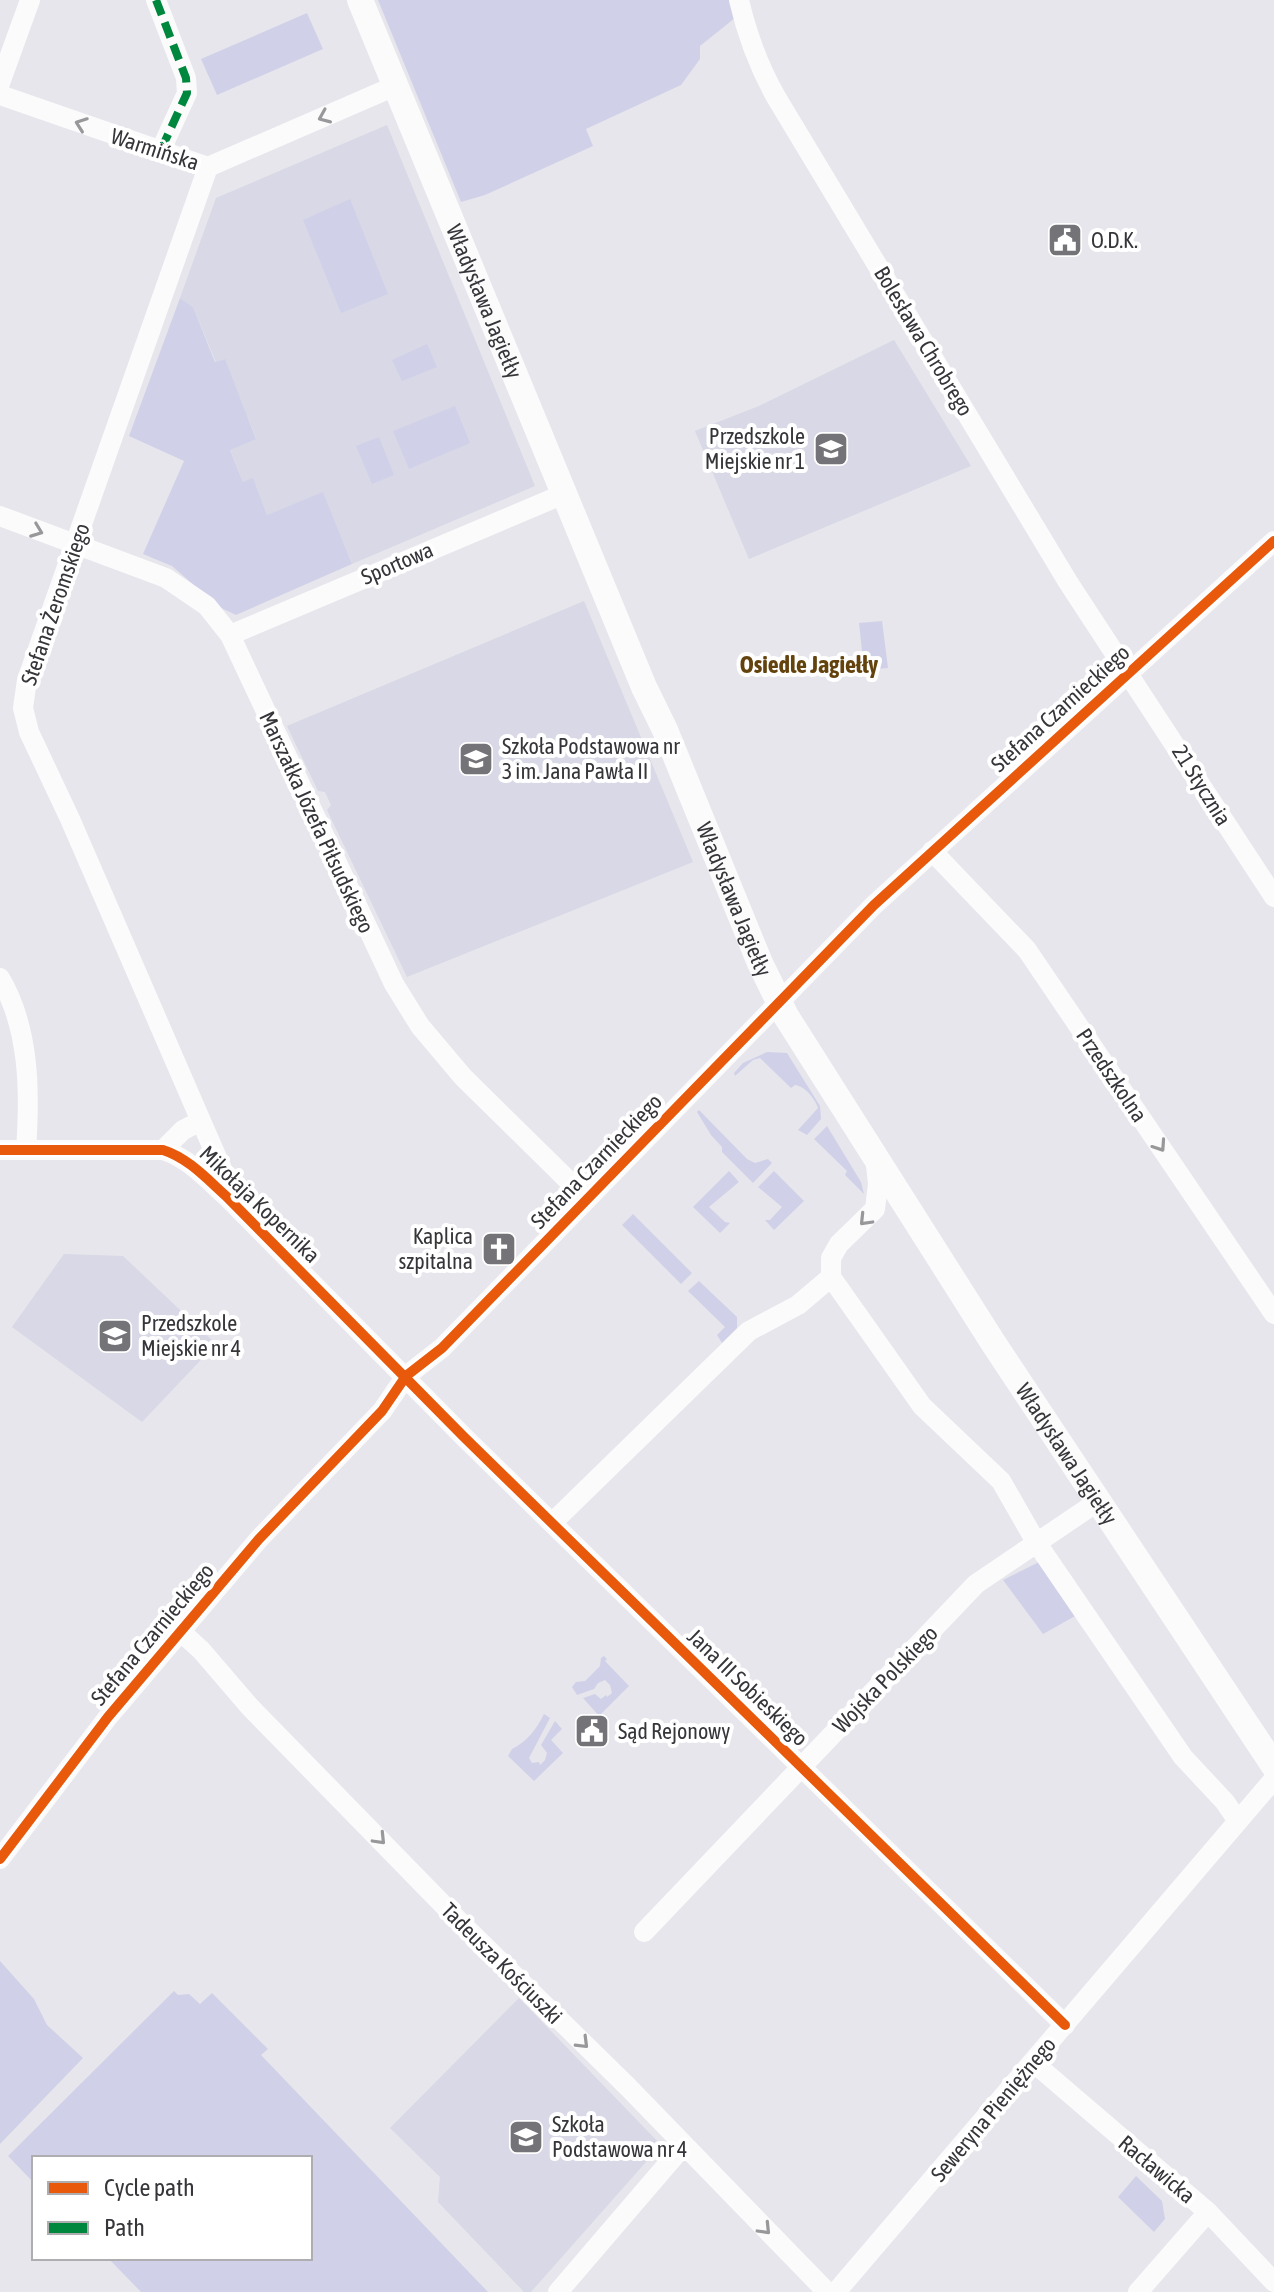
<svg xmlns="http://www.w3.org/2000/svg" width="1274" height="2292" viewBox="0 0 1274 2292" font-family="'Asap Condensed',sans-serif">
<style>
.built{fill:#d8d8e6}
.green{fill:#d0d1e8}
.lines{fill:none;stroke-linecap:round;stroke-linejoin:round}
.minor{stroke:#fbfbfc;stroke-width:20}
.major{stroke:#fbfbfc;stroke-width:26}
.quiet{stroke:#00873e;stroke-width:8;stroke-dasharray:16 8;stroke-linecap:butt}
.cycleway-casing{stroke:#fff;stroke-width:15}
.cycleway{stroke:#e8590c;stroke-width:10}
.oneway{stroke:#98989b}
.labels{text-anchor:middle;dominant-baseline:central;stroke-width:8;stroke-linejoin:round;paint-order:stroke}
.street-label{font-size:22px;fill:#35353a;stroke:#fff}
.poi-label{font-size:22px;fill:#35353a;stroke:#fff;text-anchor:start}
.neighbourhood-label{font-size:24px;font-weight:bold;fill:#64420d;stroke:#fff}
</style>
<rect width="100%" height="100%" fill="#e6e6ec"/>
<path class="built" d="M387 125 535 486 352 564 323 493 267 515 253 479 243 482 230 449 256 438 224 359 216 362 193 307 180 298 216 198Z
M894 340 971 466 749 559 695 431 759 406Z
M584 601 693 862 407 977 327 810 331 805 325 792 318 791 287 726Z
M64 1254 123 1256 216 1344 142 1422 12 1327Z
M519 1998 661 2145 531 2292H524L438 2202 440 2177 390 2128Z"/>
<path class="green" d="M378 0H731L735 18 700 46V59L681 85 586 129 593 146 485 195 461 202Z
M307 13 323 49 217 95 201 59Z
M350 199 388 294 341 313 303 220Z
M180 298 193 307 215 362 225 359 256 439 230 450 243 482 253 478 267 515 323 492 352 564 236 615 219 607 172 566 143 554 184 461 129 436Z
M427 344 437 367 402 381 392 360Z
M455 406 470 443 409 469 393 431Z
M379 437 394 475 372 484 356 446Z
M882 621 888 668 864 670 859 623Z
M767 1052 787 1053 820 1106 821 1119 807 1135 798 1130 818 1108C815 1099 805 1086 795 1085L791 1088 760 1058 753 1060 735 1076 734 1073 743 1063Z
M699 1110 747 1159 755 1163 768 1159 772 1163 753 1183 722 1152V1147L711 1135 697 1112Z
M827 1126 861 1182 864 1194 845 1175 847 1171 814 1139Z
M729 1171 739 1182 709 1207 725 1222 730 1223 720 1233 693 1207Z
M774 1171 804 1201 774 1230 765 1220H770L782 1207 758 1187Z
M633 1214 692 1273 681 1284 622 1225Z
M699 1281 737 1317V1328L722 1343 717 1335 725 1327 688 1291Z
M1041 1561 1077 1615 1043 1634 1003 1580Z
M604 1656 607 1659 605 1661 629 1686 599 1716 583 1698 595 1694 601 1699 606 1695 607 1697 612 1693 610 1685 605 1680 598 1683 594 1689 577 1695 572 1687 576 1682 585 1681 600 1666 601 1658Z
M544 1714 550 1718 529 1758 532 1763 539 1762 540 1765 545 1760 547 1753 541 1745 555 1721 562 1729 551 1740 563 1753 534 1781 508 1756 512 1749C527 1742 537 1728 544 1714Z
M0 1961 34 1999 47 2025 83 2058 0 2144Z
M174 1991 178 1995 189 1994 200 2004 212 1993 268 2049 261 2055 488 2292H141L108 2258H310V2158H34V2183L8 2156Z
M1136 2176 1162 2201 1165 2219 1154 2232 1118 2197Z"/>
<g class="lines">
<path class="minor" d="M156 0 186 78 187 93 160 152
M739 0C747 35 758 65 776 97L1068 582 1274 897
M0 83 30 0
M0 95 208 167 395 86
M0 516 166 578 207 606 230 635 394 984 420 1026 463 1077 587 1199
M230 635 564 494
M932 851 1027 950 1274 1314
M0 978C30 1029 30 1093 26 1150
M201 1121 70 819 29 732 23 708 27 680 208 167
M0 1150H163C188 1158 206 1178 226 1196L464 1437 1065 2025
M163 1150 183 1130 201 1121 229 1185 226 1196
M831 1277V1258L839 1244 875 1209 878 1184 875 1157
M552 1523 749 1331 798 1305 831 1277 922 1406 1001 1481 1036 1542 1183 1757 1225 1802 1238 1821
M180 1631 201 1650 249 1706 460 1922 628 2087 827 2292
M0 1859 108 1717 259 1539 382 1411 406 1376 442 1348 874 905 1274 541
M644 1932 976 1584 1097 1502
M1034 2063 1208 2212 1274 2282
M558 2292 684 2145
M836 2292 1274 1779
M1138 2292 1208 2212"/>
<path class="major" id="s1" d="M360 0 644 687 665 730 760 963 786 1016 992 1341 1274 1766"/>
<path class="quiet" d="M156 0 186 78 187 93 160 152"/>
<g class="cycleway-casing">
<path id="cycleway" d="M0 1150H163C188 1158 206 1178 226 1196L464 1437 1065 2025
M0 1859 108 1717 259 1539 382 1411 406 1376 442 1348 874 905 1274 541"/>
</g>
<use href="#cycleway" class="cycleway"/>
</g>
<defs><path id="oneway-chevron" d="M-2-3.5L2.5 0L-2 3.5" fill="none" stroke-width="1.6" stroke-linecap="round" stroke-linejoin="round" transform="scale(2)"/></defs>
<g class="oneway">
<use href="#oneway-chevron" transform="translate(324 117) rotate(157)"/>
<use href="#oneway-chevron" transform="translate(81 124) rotate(-160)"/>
<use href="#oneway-chevron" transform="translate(37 531) rotate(21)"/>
<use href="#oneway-chevron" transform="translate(1160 1146) rotate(56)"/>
<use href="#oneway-chevron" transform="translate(865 1220) rotate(134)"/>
<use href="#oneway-chevron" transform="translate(380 1839) rotate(46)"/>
<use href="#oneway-chevron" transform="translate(583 2043) rotate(45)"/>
<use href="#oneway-chevron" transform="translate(765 2229) rotate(46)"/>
</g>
<defs>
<g id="civic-square" transform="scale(1.8)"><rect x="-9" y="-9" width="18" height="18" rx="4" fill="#737378" stroke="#fff"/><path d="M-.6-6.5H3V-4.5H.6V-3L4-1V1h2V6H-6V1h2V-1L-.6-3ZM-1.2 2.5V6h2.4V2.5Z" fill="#fff"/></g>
<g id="school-square" transform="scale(1.8)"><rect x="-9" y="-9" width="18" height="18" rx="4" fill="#737378" stroke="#fff"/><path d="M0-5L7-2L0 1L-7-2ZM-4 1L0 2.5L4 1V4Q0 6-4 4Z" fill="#fff"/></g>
<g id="church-square" transform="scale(1.8)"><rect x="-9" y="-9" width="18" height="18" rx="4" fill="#737378" stroke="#fff"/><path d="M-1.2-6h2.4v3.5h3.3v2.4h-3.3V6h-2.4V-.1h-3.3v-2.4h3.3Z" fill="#fff"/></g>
</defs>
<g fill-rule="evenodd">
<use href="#civic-square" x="1065" y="240"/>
<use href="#school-square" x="831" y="449"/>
<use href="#school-square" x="476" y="759"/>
<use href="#church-square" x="499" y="1249"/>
<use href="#school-square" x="115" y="1336"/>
<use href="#civic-square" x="592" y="1731"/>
<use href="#school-square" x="526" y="2137"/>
</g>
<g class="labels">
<g class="street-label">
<text transform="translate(155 149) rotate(18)">Warmińska</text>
<text stroke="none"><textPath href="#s1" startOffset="326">Władysława Jagiełły</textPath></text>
<text transform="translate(924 341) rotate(59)">Bolesława Chrobrego</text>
<text transform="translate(397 563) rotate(-23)">Sportowa</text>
<text transform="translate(55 604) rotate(-71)">Stefana Żeromskiego</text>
<text transform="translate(1060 708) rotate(-42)">Stefana Czarnieckiego</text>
<text transform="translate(1202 785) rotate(58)">21 Stycznia</text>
<text transform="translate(317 822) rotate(65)">Marszałka Józefa Piłsudskiego</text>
<text stroke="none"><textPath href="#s1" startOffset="974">Władysława Jagiełły</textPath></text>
<text transform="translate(1112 1075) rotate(56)">Przedszkolna</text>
<text transform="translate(596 1161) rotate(-46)">Stefana Czarnieckiego</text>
<text transform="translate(260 1204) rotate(44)">Mikołaja Kopernika</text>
<text stroke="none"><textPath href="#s1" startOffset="1622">Władysława Jagiełły</textPath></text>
<text transform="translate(152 1634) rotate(-50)">Stefana Czarnieckiego</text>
<text transform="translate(885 1679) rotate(-46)">Wojska Polskiego</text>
<text transform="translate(748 1687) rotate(44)">Jana III Sobieskiego</text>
<text transform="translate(502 1963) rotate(45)">Tadeusza Kościuszki</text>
<text transform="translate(993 2109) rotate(-50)">Seweryna Pieniężnego</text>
<text transform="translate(1157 2169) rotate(40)">Racławicka</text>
</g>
<g class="poi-label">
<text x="1091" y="240">O.D.K.</text>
<text x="805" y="436" text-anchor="end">Przedszkole<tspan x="805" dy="25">Miejskie nr 1</tspan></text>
<text x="502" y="746">Szkoła Podstawowa nr<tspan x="502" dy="25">3 im. Jana Pawła II</tspan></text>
<text x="473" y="1236" text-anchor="end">Kaplica<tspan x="473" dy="25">szpitalna</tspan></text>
<text x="141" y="1323">Przedszkole<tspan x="141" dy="25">Miejskie nr 4</tspan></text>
<text x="618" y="1731">Sąd Rejonowy</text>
<text x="552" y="2124">Szkoła<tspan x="552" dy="25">Podstawowa nr 4</tspan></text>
</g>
<g class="neighbourhood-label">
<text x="809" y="664">Osiedle Jagiełły</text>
</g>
</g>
<rect x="32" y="2156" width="280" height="104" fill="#ffffff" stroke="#aeaeb0" stroke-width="2"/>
<rect x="48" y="2182" width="40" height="12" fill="#e8590c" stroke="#aeaeb0" stroke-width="2"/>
<text x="104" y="2196" font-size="24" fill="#35353a">Cycle path</text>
<rect x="48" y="2222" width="40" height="12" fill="#00873e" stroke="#aeaeb0" stroke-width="2"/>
<text x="104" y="2236" font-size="24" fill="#35353a">Path</text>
</svg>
